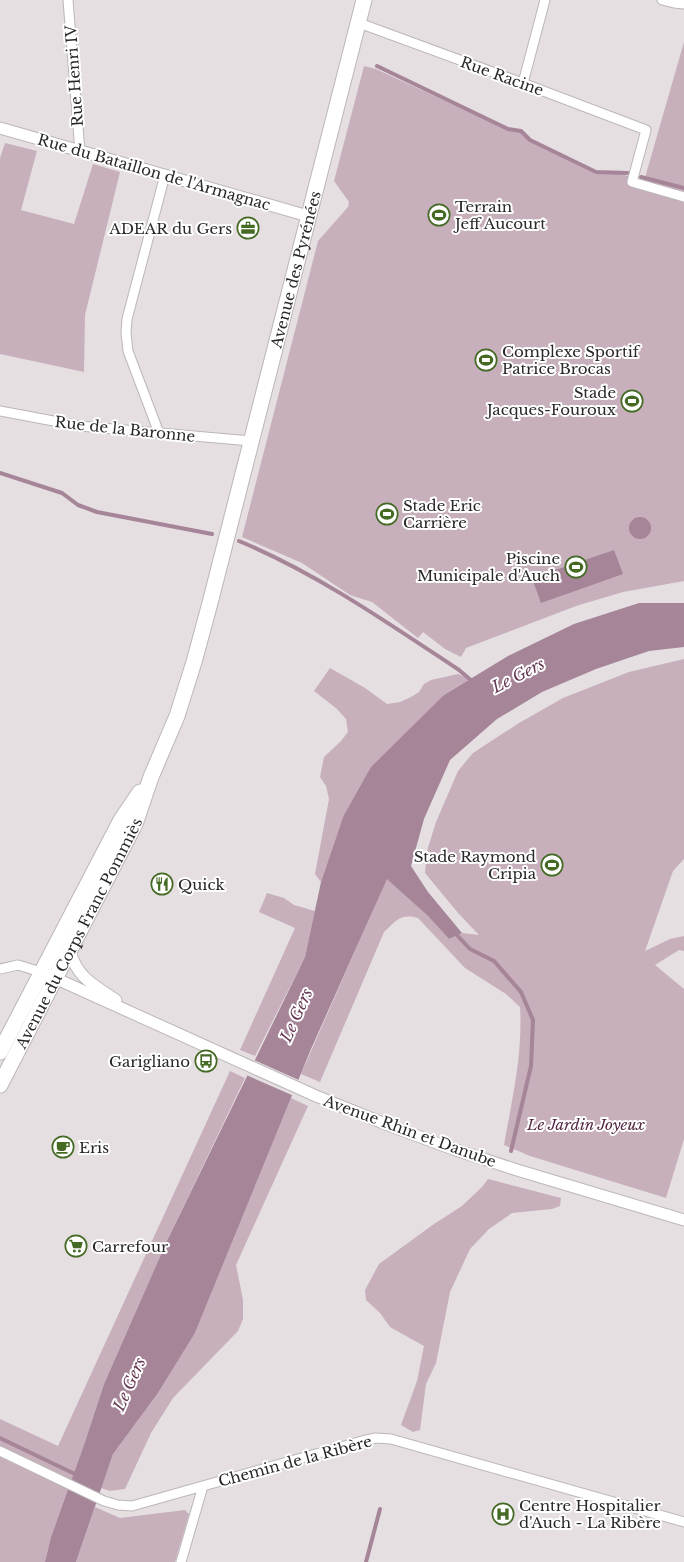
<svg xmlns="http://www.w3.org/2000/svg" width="684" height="1562" viewBox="0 0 684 1562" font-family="'Libre Baskerville',serif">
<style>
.green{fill:#c7afbc}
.water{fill:#a58597}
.pier{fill:#e5dfe2}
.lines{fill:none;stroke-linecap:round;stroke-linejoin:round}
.stream{stroke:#a58597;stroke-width:4}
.minor-casing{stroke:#bcb6b9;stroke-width:11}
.tertiary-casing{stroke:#bcb6b9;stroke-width:13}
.primary-casing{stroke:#bcb6b9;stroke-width:17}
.minor{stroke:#fff;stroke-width:9}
.tertiary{stroke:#fff;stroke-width:11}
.primary{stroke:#fff;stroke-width:15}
.labels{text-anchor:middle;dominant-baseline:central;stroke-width:4;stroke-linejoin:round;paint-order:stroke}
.street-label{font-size:15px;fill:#292728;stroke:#fff}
.poi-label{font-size:15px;fill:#292728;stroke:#fff;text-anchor:start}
.park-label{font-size:15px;font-style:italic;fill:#552845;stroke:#fff}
.water-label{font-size:16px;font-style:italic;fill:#653753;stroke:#fff}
</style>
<rect width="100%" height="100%" fill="#e5dfe2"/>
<path class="green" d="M684 42V581L623 592 576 606 466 648 461 657 445 649 423 632 418 638 372 602 350 595 302 563 242 537 318 241 348 207 349 202 334 181 364 66 376 69 508 130 520 132 530 141 596 174H621L644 181Z
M5 143 37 151 21 210 74 224 93 164 120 172 85 315 84 372 0 354V158Z
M684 659V859L673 871 645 951 670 939 684 936V951L679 950 655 965 684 989V1139L666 1198 530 1156 504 1145C512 1099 523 1054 520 1007L506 994 465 968 418 918C400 913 396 921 384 932L320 1082 301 1074 387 878 428 916 449 939 462 933 479 935 458 913 425 873 427 851 436 822 458 771 473 753 519 723 563 698 629 672Z
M330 668 365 688 387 704 400 702 411 697 419 692 424 684 431 680 458 674 470 679 444 695 343 817 321 882 315 874 329 799 326 786 320 777 324 757 341 741 348 732 346 719 337 709 314 691Z
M267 893 284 898 294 905 315 911 305 957 255 1056 240 1050 295 928 259 912Z
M230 1071 245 1078 166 1243 104 1384 85 1442 51 1537 45 1562H0V1419L58 1446Z
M291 1098 308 1106 236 1265 243 1300V1319L238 1331 173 1398 151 1433 125 1489 110 1491 101 1488 113 1454 158 1393 195 1333Z
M488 1179 561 1198 560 1206 552 1209 512 1213 489 1229 470 1249 450 1292 436 1363 426 1384 420 1430 413 1432 401 1425 417 1381 424 1346 390 1327 380 1313 366 1300 365 1290 379 1264 434 1224 462 1206 482 1187Z
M95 1507 120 1518 185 1510 189 1514 175 1562H76Z"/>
<path class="water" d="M629 528a11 11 0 1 1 22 0a11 11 0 1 1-22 0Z
M614 550 623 574 541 603 532 578Z
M639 603H684V647L649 651 596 669 542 692 497 719 450 760 424 819 411 866 428 892 462 933 449 939 428 916 387 879 311 1049 195 1333 158 1393 113 1454 76 1562H45L51 1537 85 1442 104 1384 166 1243 305 957 321 882 343 817 371 767 444 695 508 656 574 624Z"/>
<path class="pier" d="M252 1059 301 1081 294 1096 244 1074Z"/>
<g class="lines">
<path class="stream" d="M377 66 508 129 521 131 530 140 596 172 628 173
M641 177 684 188
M0 473 62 493 78 505 97 512 212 534
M239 541C318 574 388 623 459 670L472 681
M454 932 470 949 494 961 521 992 533 1020 531 1066 511 1151
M0 1438 77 1475
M366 1562 380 1509"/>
<g class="minor-casing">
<path id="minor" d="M68 0 80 152
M662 0 674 3 684 4
M359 23 517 81 646 130 632 182 684 197
M523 83 545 0
M0 411 80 426 251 441
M159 433 128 351 126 333 127 319 165 175
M0 969 18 965 41 972
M0 1451 104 1501 118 1505 132 1506 362 1441 376 1438 391 1439 684 1522
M181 1562 203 1486"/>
</g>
<g class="tertiary-casing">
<path id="tertiary" d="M0 128 308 216
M70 951C77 978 94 985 116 1000
M48 975 316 1096 388 1125 453 1149 517 1170 684 1220"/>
</g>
<g class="primary-casing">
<g id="primary">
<path d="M0 1052 121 820 140 792"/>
<path id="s1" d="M0 1085 135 824 151 777 177 716 194 662 210 603 364 0"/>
</g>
</g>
<use href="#minor" class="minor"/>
<use href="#tertiary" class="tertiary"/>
<use href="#primary" class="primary"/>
</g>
<defs>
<g id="stadium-ring" transform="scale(1.125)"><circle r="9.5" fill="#fff" stroke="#446a24" stroke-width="1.5"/><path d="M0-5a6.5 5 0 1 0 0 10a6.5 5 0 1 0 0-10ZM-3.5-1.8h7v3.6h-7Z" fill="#446a24"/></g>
<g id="office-ring" transform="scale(1.125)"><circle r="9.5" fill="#fff" stroke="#446a24" stroke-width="1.5"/><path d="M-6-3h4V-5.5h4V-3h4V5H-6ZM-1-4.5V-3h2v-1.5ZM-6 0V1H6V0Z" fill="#446a24"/></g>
<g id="restaurant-ring" transform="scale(1.125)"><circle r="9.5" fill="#fff" stroke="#446a24" stroke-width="1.5"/><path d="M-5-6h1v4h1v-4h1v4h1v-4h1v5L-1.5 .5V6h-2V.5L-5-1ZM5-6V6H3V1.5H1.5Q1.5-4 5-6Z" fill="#446a24"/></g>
<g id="bus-ring" transform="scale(1.125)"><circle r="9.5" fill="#fff" stroke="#446a24" stroke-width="1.5"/><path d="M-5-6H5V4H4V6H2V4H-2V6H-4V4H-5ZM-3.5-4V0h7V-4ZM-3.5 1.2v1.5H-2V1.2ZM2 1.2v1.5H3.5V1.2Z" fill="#446a24"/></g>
<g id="cafe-ring" transform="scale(1.125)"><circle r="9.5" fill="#fff" stroke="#446a24" stroke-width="1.5"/><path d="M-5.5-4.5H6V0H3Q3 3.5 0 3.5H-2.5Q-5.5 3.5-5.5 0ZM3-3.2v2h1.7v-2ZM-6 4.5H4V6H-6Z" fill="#446a24"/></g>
<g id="supermarket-ring" transform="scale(1.125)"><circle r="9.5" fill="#fff" stroke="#446a24" stroke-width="1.5"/><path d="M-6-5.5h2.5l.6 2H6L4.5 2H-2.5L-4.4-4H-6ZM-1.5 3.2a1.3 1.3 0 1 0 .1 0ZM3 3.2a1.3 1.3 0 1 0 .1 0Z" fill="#446a24"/></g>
<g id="hospital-ring" transform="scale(1.125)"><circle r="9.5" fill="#fff" stroke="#446a24" stroke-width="1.5"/><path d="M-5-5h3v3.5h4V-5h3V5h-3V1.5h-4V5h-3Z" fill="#446a24"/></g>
</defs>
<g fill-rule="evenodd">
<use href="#stadium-ring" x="439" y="215"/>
<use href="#office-ring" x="248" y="228"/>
<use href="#stadium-ring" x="486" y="360"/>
<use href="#stadium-ring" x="632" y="401"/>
<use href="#stadium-ring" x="387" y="514"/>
<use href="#stadium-ring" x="576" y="567"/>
<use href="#stadium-ring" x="552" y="865"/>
<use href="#restaurant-ring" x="162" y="884"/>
<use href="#bus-ring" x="206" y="1061"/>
<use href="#cafe-ring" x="63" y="1147"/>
<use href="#supermarket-ring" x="76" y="1246"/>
<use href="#hospital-ring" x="503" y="1514"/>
</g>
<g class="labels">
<g class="street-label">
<text transform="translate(74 76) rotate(-94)">Rue Henri IV</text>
<text transform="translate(502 76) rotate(20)">Rue Racine</text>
<text transform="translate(154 172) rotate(16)">Rue du Bataillon de l'Armagnac</text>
<text stroke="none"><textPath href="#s1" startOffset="872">Avenue des Pyrénées</textPath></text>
<text transform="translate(125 429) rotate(6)">Rue de la Baronne</text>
<text stroke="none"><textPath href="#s1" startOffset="171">Avenue du Corps Franc Pommiès</textPath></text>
<text transform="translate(410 1131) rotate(20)">Avenue Rhin et Danube</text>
<text transform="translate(295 1461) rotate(-15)">Chemin de la Ribère</text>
</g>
<g class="poi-label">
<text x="455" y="206">Terrain<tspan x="455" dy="17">Jeff Aucourt</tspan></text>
<text x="232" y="228" text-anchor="end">ADEAR du Gers</text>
<text x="502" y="351">Complexe Sportif<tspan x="502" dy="17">Patrice Brocas</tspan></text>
<text x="616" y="392" text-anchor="end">Stade<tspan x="616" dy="17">Jacques-Fouroux</tspan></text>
<text x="403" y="505">Stade Eric<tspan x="403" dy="17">Carrière</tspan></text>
<text x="560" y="558" text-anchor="end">Piscine<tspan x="560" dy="17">Municipale d'Auch</tspan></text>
<text x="536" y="856" text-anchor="end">Stade Raymond<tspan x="536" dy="17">Cripia</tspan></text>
<text x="178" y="884">Quick</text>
<text x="190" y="1061" text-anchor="end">Garigliano</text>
<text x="79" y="1147">Eris</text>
<text x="92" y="1246">Carrefour</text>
<text x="519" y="1505">Centre Hospitalier<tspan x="519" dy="17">d'Auch - La Ribère</tspan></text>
</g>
<g class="park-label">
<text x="586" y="1124">Le Jardin Joyeux</text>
</g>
<g class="water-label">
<text transform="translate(518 675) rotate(-27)">Le Gers</text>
<text transform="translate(296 1015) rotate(-66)">Le Gers</text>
<text transform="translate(129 1384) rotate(-66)">Le Gers</text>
</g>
</g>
</svg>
